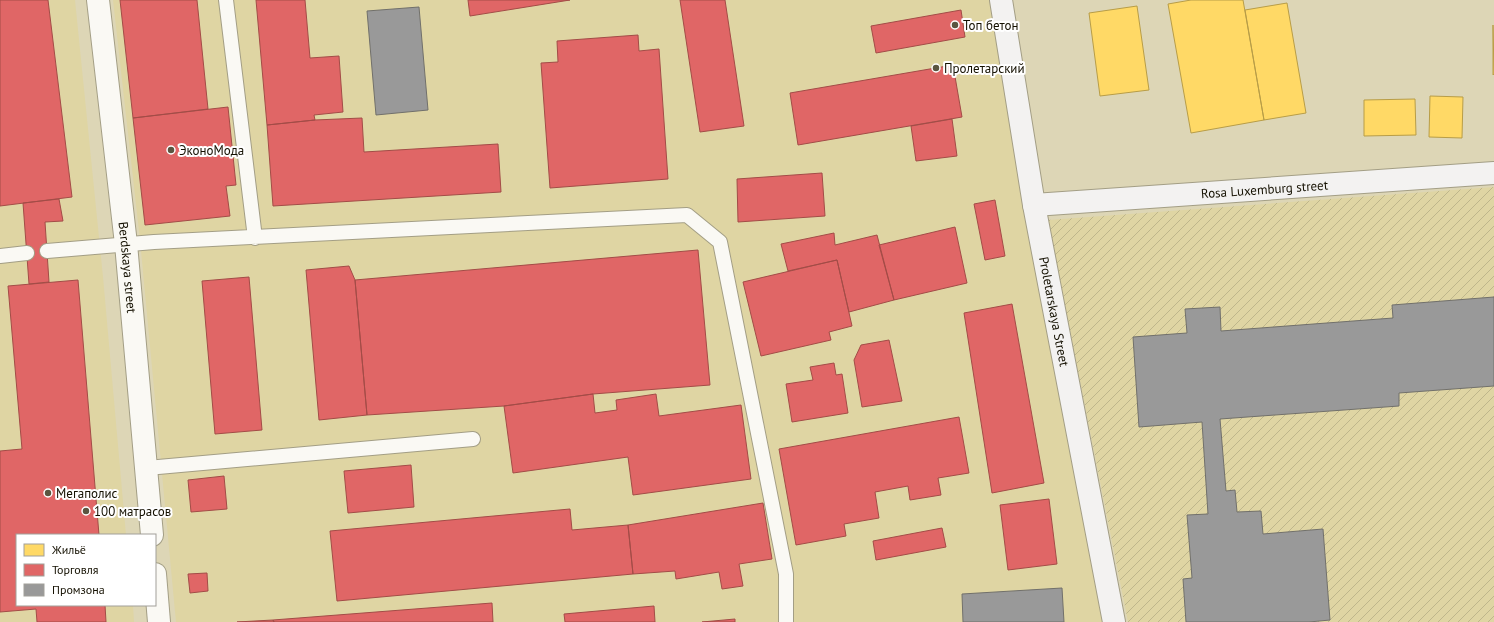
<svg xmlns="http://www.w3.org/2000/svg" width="1494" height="622" viewBox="0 0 1494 622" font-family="'PT Sans',sans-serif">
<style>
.built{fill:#dfd5a3}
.industrial{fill:url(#industrial-furrows)}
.homes{fill:#ffd966;stroke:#b89d47}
.shops{fill:#e06666;stroke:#a34c47}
.industry{fill:#999;stroke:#71706b}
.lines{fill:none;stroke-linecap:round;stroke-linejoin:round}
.lane-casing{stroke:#a39e85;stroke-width:16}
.street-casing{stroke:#a39e85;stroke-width:24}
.secondary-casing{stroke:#a39e85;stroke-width:24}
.lane{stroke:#faf9f4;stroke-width:14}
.street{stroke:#faf9f4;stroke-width:22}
.secondary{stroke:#f3f2f1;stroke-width:22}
.poi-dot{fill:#5a5540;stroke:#fff;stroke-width:1.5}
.labels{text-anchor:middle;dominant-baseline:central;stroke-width:4;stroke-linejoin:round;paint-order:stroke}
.poi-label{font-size:13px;fill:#141000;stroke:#fff;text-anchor:start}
.street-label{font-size:13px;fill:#141000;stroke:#fff}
</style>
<defs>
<pattern id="industrial-furrows" width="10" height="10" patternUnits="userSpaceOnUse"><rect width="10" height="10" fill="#dfd5a3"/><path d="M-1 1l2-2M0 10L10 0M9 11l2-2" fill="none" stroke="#beb68b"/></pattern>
</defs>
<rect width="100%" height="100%" fill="#ddd6b6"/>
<path class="built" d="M0 0H75L103 277 126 535H17V605H133L134 622H0Z
M113 0H992L1026 199 1102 622H176L140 240Z"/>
<path class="industrial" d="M1494 187V622H1128L1048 220Z"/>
<path class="homes" d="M1191 0H1243L1264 120 1191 133 1168 4Z
M1287 3 1306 113 1264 120 1245 10Z
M1137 6 1149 90 1100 96 1089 13Z
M1493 25 1494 74 1493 75Z
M1430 96 1463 97 1462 138 1429 137Z
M1415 99 1416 135 1364 136V100Z"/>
<path class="shops" d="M0 0H48L72 197 0 206Z
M120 0H197L208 109 133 118Z
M256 0H305L310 58 339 56 343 112 314 115 315 120 267 125Z
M468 0H570L470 16Z
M680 0H725L744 126 700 132Z
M961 10 965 37 876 53 871 26Z
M638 35 639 51 659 49 668 179 550 188 541 63 558 62 557 41Z
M953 65 962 117 798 145 790 93Z
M228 107 236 185 226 186 230 216 145 225 133 118Z
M362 118 364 152 498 144 501 192 273 206 267 125 315 120Z
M952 119 957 156 916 161 911 126Z
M822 173 825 216 738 222 737 179Z
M59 199 63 221 45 222 49 282 29 284 23 203Z
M995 200 1005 256 985 260 974 204Z
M955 227 967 283 894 300 879 245Z
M834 233 835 245 877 235 894 300 849 312 837 260 788 271 781 244Z
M698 250 710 385 593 394 504 406 367 415 355 280Z
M837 260 852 326 829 332 831 340 761 356 743 282Z
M349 266 355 280 367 415 319 420 306 270Z
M249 277 262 430 215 434 202 281Z
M78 280 99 535H17V605H105L106 622H37L36 609 0 612V451L22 449 8 286Z
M1012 304 1044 483 992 493 964 313Z
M889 340 902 401 862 407 854 360 861 345Z
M834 363 836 375 842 374 848 413 792 422 786 384 813 380 810 367Z
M593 394 595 413 617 410 616 400 656 394 659 416 741 405 751 479 633 495 628 457 513 473 504 406Z
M959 417 969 473 938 478 941 495 910 500 908 486 875 492 879 518 844 524 846 536 796 545 779 449Z
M411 465 414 507 348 513 344 471Z
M224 476 227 509 191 512 188 480Z
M1049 499 1057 564 1008 570 1000 505Z
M763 503 772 559 739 564 743 586 722 589 719 572 676 579 675 571 633 574 628 525Z
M570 509 572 530 628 525 633 574 337 601 330 531Z
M942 528 946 547 876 560 873 541Z
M207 573 208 591 190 593 188 574Z
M492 603 493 622H274L273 620Z
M654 606 655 622H565L564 614Z
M735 619V622H702Z
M273 620 274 622H237Z"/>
<path class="industry" d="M419 7 428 110 376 115 367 11Z
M1494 297V386L1399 393V406L1220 419 1226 491 1235 490 1237 512 1261 511 1263 534 1323 529 1330 620 1309 622H1186L1183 579 1192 578 1187 515 1208 514 1202 422 1139 427 1133 337 1187 333 1185 309 1220 307 1221 331 1393 318 1392 305Z
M1062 588 1064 622H963L962 594Z"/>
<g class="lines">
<g class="lane-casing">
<path id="lane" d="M226 0 255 238
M47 251 154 242 687 215 720 242 786 574V622
M0 256 27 253
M147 468 473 439"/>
</g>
<g class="street-casing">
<g id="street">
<path id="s1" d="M98 0 126 244 152 535"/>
<path d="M155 574 159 622"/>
</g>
</g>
<g class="secondary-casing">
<g id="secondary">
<path id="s2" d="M1001 0 1034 205 1114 622"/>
<path id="s3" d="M1034 205 1494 173"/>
</g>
</g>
<use href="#lane" class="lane"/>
<use href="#street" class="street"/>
<use href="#secondary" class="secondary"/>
</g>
<g class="poi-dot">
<circle cx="955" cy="25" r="4"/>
<circle cx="936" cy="68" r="4"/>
<circle cx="171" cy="150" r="4"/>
<circle cx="48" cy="493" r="4"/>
<circle cx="86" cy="511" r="4"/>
</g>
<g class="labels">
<g class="poi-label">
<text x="963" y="25">Топ бетон</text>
<text x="944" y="68">Пролетарский</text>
<text x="179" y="150">ЭконоМода</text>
<text x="56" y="493">Мегаполис</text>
<text x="94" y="511">100 матрасов</text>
</g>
<g class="street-label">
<text stroke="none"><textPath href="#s3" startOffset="231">Rosa Luxemburg street</textPath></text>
<text stroke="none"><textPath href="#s1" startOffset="269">Berdskaya street</textPath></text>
<text stroke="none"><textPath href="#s2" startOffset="316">Proletarskaya Street</textPath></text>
</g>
</g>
<rect x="16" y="534" width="140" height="72" fill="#ffffff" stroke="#a19f99"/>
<rect x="24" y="544" width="20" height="12" fill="#ffd966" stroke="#a19f99"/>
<text x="52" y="554" font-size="12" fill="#141000">Жильё</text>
<rect x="24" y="564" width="20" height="12" fill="#e06666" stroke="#a19f99"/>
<text x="52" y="574" font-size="12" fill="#141000">Торговля</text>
<rect x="24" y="584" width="20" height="12" fill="#999999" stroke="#a19f99"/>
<text x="52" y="594" font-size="12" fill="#141000">Промзона</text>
</svg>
